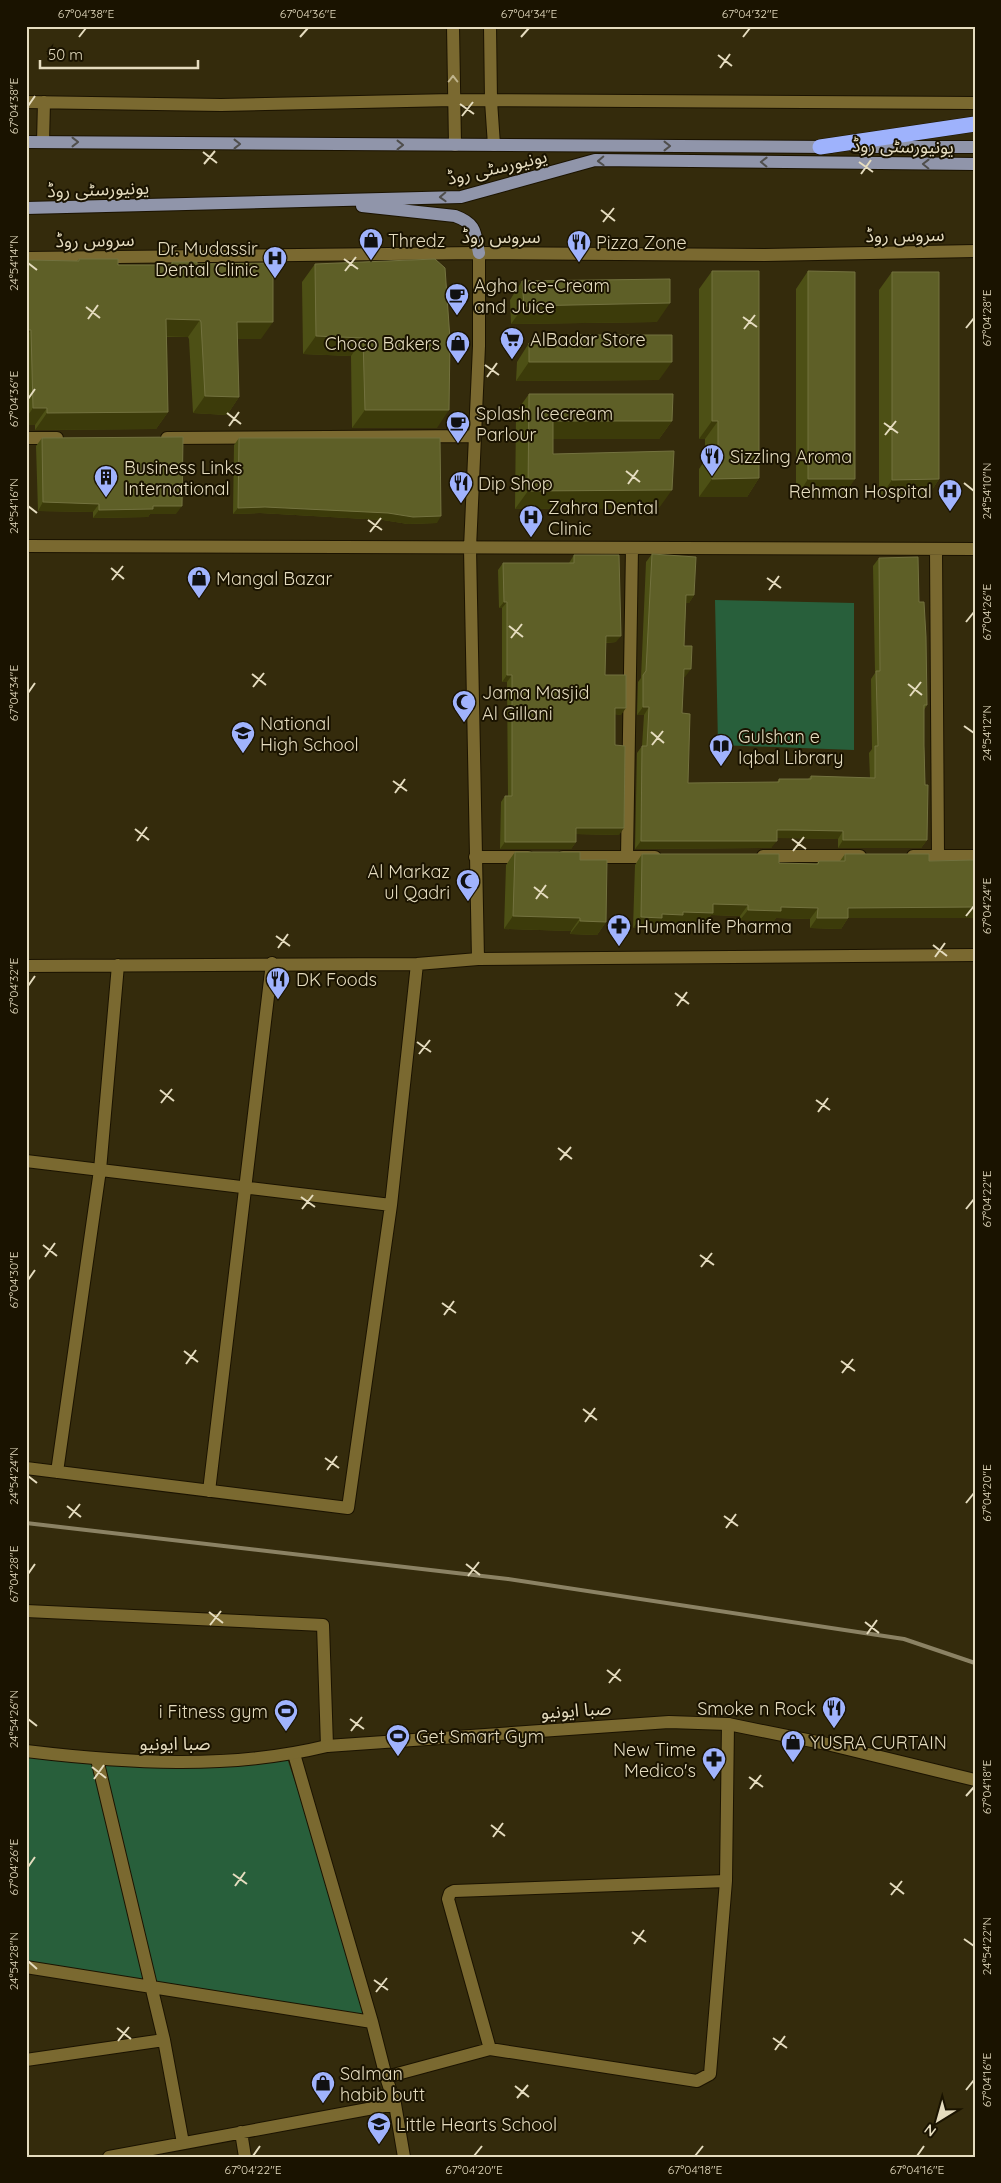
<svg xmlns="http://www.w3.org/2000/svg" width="1001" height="2183" viewBox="0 0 1001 2183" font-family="Quicksand,'Noto Sans Arabic',sans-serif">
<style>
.green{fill:#285f3b}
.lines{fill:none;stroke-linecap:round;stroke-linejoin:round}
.street-casing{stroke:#1b1300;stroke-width:14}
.secondary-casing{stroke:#1b1300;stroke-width:14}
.primary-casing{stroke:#1b1300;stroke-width:14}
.highway-casing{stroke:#1b1300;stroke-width:16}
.street{stroke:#7a6930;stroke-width:12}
.secondary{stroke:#7a6930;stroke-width:12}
.primary{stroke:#9095aa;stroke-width:12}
.highway{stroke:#9eb2fc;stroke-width:15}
.rail{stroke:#8b8264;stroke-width:4}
.wall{fill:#4d5015}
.shaded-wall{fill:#3c3b0a}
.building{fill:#5e5f27;stroke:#73723f}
.oneway{stroke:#c0b48d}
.oneway2{stroke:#4f4e4c}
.ticks{fill:none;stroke:#e5dcbf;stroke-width:2}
.labels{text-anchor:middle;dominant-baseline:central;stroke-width:4;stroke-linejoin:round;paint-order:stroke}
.street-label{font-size:18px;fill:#e5dcbf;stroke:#1a1300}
.poi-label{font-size:18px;fill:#e5dcbf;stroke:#1a1300;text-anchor:start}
.neatline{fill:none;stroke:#e5dcbf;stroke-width:2}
.ticks-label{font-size:12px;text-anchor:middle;fill:#e5dcbf}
</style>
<rect width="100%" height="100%" fill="#342b0c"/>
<path class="green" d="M715 600 854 603V750L718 745Z
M26 1751 97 1759 286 1755 352 1953 372 2022 363 2014 26 1965Z"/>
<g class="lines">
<g class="street-casing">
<path id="street" d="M453 26 455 145
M490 26 491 101 494 145
M26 102 221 105 453 100 975 103
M43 142 44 102
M26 258 479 253 765 255 975 251
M26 438H57
M167 438 475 436
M26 546 975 549
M936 549 938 856
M763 856H860
M913 856H975
M475 857H528
M563 857H655
M627 857 632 548
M478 959 470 548 479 346V253
M26 966 417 964 478 959 975 955
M26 1161 391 1205
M26 1468 348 1508 391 1205 417 964
M57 1472 100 1170 118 965
M209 1491 272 963
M26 1611 323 1625 327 1746
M294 1754 372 2022 386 2077 395 2104 404 2157
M97 1759 164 2040 183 2143
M26 1967 372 2022
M490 2049 448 1899 450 1893 454 1891 726 1881
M26 2060 164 2040
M386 2077 490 2049 697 2081 710 2074 726 1881 728 1724
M241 2132 245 2157
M109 2157 395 2104"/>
</g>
<g class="secondary-casing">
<path id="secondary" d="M26 1751C126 1763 229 1770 327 1746L669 1722 728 1724 827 1744 975 1780"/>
</g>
<g class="primary-casing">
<path id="primary" d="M26 142 830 147
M855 147H975
M362 206 455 216C477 224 475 233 479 253
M26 208 461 197 595 160 975 164"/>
</g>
<g class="highway-casing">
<path id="highway" d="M820 147 975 124"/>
</g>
<use href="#street" class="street"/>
<use href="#secondary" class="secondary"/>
<use href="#primary" class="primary"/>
<use href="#highway" class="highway"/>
<path class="rail" d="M26 1523 508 1579 904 1639 975 1663"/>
</g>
<path class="wall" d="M79 259 118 265H170L172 262 197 264 261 339H237L239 397 227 415 193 413 189 339 188 337H167L168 412 156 429 35 430V425H26V260L77 261Z
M315 264 437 428H352L351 356 303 354 302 282Z
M712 271 759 478 747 497H699V469L705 460V439H699V289Z
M808 271 843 497 796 498V289Z
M892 272 939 479 927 498 879 499V290Z
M522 281 657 322 511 324 510 300Z
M575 335 659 380 516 381 517 362 529 343 568 346Z
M529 394 672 421 659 439H553V454L659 508 515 509 516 412Z
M42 438 176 514H150L148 517 93 518V512L38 511 36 446Z
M239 438 437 523 408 524 383 520 260 513 233 514 234 445Z
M652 554 694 595 689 603H686L684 646 685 677H683L682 713 688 783 777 782 779 779H808L811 776 870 778 869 753 872 749 871 679 875 673 873 566 879 558 919 602 927 705 924 710V745L927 840 921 848H838V839L789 838H777L771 848 635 849 637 753 642 746 644 715H637L638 682 641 678 646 562Z
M574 555 616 642 606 643 605 675 621 715 615 714V745L619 835 576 834V842L571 849H500L501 802 505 796H508L507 682H502V608H499L498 570 503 563H569Z
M515 852 580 860 606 922 597 935 570 934 571 931 504 929 506 865Z
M642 854 779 863 816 864 819 861H840L845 854 929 861 975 860V918H848L841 929 810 928V919L776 918 774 921 740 920V916L711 915 705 923H678L676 925H657L655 928H633L635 865Z"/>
<path class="shaded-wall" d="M670 303 657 322 511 324 524 306Z
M166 319 200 320 188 337 154 336Z
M237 322H273L261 339H225Z
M28 330H31L26 337V332Z
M316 336 363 338 351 356 303 354Z
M529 362H672L659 380 516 381Z
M205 396 239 397 227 415 193 413Z
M33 408H47L35 425H26V418Z
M365 410H449L437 428H352Z
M168 412 156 429 35 430 47 413Z
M553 421H672L659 439H540Z
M712 421H718L705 439H699Z
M759 478 747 497H699L712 479Z
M808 479H855L843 497 796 498Z
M939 479 927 498 879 499 892 480Z
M672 490 659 508 515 509 528 491Z
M43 502 99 504 93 512 38 511Z
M153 506H182L176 514H150L148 517 93 518 99 510Z
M265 507 441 516 437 523 408 524 383 520 260 513 233 514 238 508Z
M686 595H694L689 603H681Z
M504 602H507L502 608H499Z
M606 636H621L616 642 601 643Z
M684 669H691L685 677H678Z
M507 675H512L507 682H502Z
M643 707H649L644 715H637Z
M615 708H626L621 715 611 714Z
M576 828H624L619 835 571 834Z
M777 830 843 831 838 839 771 838Z
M843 840H927L921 848H838Z
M641 841H777L771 848 635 849Z
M505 842H576L571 849H500Z
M713 904 748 905 740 916 711 915 705 923H678L676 925H657L655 928H633L641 917 662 914Z
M781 907 818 908 810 919 776 918 774 921 740 920 748 910Z
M975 907V918H848L841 929 810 928 817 918 848 908Z
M513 916 580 918 571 931 504 929Z
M580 921 606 922 597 935 570 934Z"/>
<path class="building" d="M79 259H118V265H172V262H197V264L273 263V322H237L239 397 205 396 201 322 200 320 166 319 168 412 47 413V408H33L31 330H28L26 260 79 261Z
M435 259 445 268 450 339 449 410H365L363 338 316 336 315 264Z
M712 271H759V478L712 479V451H718V421H712Z
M808 271 855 272V479H808Z
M892 272H939V479L892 480Z
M670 279V303L524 306 522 281Z
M575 335H672V362H529V343L576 346Z
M529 394H673L672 421H553V454L674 451 672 490 528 491Z
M183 437 182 506H153V509L99 510V504L43 502 42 438Z
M239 438H440L441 516 413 517 388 513 265 507 238 508Z
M652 554 696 557 694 595H686L684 646H692L691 669H684L682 713 690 714 688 783 779 782V779H811V776L875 778V746H878L876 671H880L879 558 918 557 919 602H924L926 637 927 705H924V745L925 785H928L927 840H843V831L794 830H777V841H641L642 746H647L649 707H643V675L646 671Z
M574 555H619L621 636H606L605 675H626V708H615V745L625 746 624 828H576V842H505V796H512V675H507V602H504L503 563H574Z
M515 852H580V860H607L606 922 580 921V918L513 916Z
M642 854H779V863L818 864 819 861H845V854H929V861L975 860V907L848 908V918H817L818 908 781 907V911L748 910V905L713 904V913L683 912V915L662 914V918L641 917Z"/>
<defs><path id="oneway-chevron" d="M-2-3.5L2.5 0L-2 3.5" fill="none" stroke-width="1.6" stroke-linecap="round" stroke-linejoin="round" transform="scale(1.25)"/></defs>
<use class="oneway" href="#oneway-chevron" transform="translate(453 79) rotate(-90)"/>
<g class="oneway2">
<use href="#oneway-chevron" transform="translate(75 142)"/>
<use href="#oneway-chevron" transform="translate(237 144)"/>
<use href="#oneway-chevron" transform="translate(400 145)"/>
<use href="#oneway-chevron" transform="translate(667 146)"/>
<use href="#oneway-chevron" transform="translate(601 161) rotate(178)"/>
<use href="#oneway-chevron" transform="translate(764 162) rotate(-179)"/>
<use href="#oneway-chevron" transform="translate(926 164) rotate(-179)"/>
<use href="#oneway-chevron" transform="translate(443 197) rotate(178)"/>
</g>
<path class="ticks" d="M79 37 86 28M300 37 308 28M521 37 529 28M743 37 750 28M718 55 732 66M720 68 730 54M460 104 474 114M28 106 35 96M462 116 473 102M203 152 217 163M859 162 873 172M204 164 215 151M861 174 871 160M601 210 615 221M603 222 614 208M344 259 358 269M28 263 37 270M345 271 356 257M86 307 100 318M743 317 757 327M88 319 98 305M966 328 974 318M744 329 755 315M485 365 499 375M487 377 497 363M28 399 35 389M227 413 241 424M884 423 898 433M229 426 239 412M885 435 896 421M626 471 640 482M964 483 974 491M628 484 638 470M28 506 37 513M368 520 382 530M370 532 381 518M111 568 124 579M767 578 781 588M112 580 123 566M769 590 779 576M966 622 974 612M509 626 523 637M511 638 522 624M252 674 266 685M908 684 922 695M253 687 264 673M28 693 35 683M910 696 921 682M964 726 974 733M651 732 664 743M652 745 663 731M393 781 407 791M395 793 405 779M135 829 149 840M792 839 806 849M137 841 147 827M793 851 804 837M534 887 548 898M536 899 546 885M966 916 974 906M276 936 290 946M933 945 947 956M278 948 288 934M935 957 945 943M28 986 35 976M675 993 689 1004M677 1006 687 992M417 1042 431 1052M419 1054 430 1040M160 1090 174 1101M816 1100 830 1110M161 1103 172 1089M818 1112 828 1098M558 1148 572 1159M560 1160 571 1147M301 1197 315 1207M302 1209 313 1195M966 1209 974 1199M43 1245 57 1256M700 1255 714 1265M45 1257 55 1243M701 1267 712 1253M28 1280 35 1270M442 1303 456 1313M444 1315 454 1301M184 1351 198 1362M841 1361 855 1371M186 1364 196 1350M842 1373 853 1359M583 1409 597 1420M585 1422 595 1408M325 1458 339 1468M327 1470 337 1456M28 1476 37 1483M966 1503 974 1493M67 1506 81 1517M724 1516 738 1526M69 1518 80 1504M726 1528 736 1514M466 1564 480 1575M28 1574 35 1564M468 1576 479 1562M209 1612 223 1623M865 1622 879 1633M210 1625 221 1611M867 1634 877 1620M607 1670 621 1681M609 1683 620 1669M28 1719 37 1726M350 1719 364 1729M351 1731 362 1717M92 1767 106 1778M749 1777 763 1787M94 1779 104 1765M750 1789 761 1775M966 1796 974 1787M491 1825 505 1836M493 1837 503 1823M28 1867 35 1857M233 1874 247 1884M890 1883 904 1894M235 1886 245 1872M891 1895 902 1881M632 1932 646 1942M964 1939 974 1946M634 1944 644 1930M28 1961 37 1969M374 1980 388 1990M376 1992 387 1978M117 2028 131 2039M773 2038 787 2048M118 2041 129 2027M775 2050 785 2036M515 2086 529 2097M966 2090 974 2080M517 2098 528 2085M253 2156 260 2146M474 2156 482 2146M695 2156 703 2146M917 2156 924 2146"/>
<defs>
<g id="shop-pin" transform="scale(1.25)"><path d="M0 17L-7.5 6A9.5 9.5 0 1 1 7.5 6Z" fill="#a0b3fd" stroke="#1a1300"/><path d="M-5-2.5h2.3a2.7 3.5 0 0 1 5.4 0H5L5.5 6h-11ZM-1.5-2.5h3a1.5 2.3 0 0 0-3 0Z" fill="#111"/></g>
<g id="restaurant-pin" transform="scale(1.25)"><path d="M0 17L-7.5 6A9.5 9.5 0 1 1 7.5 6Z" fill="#a0b3fd" stroke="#1a1300"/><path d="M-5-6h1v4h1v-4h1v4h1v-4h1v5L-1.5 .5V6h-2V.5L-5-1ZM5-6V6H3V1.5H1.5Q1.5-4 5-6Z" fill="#111"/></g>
<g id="hospital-pin" transform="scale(1.25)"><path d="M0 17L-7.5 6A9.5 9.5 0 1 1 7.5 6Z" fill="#a0b3fd" stroke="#1a1300"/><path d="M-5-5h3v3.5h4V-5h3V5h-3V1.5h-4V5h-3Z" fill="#111"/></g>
<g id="cafe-pin" transform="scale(1.25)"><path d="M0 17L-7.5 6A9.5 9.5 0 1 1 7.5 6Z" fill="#a0b3fd" stroke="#1a1300"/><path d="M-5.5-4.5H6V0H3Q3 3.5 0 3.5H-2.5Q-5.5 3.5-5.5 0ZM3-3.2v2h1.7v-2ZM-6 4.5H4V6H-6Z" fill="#111"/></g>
<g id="supermarket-pin" transform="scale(1.25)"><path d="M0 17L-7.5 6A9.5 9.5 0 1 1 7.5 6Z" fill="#a0b3fd" stroke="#1a1300"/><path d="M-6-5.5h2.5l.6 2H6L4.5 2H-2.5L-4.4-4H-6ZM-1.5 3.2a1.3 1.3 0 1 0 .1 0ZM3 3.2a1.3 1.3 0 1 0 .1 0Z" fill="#111"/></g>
<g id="building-pin" transform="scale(1.25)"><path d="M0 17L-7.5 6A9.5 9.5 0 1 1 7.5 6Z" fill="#a0b3fd" stroke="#1a1300"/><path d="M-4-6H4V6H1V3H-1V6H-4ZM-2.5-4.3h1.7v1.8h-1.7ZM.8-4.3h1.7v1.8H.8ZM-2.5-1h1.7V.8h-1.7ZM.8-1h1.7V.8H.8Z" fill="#111"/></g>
<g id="mosque-pin" transform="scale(1.25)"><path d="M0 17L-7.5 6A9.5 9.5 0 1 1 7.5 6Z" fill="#a0b3fd" stroke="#1a1300"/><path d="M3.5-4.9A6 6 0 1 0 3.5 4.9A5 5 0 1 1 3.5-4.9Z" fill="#111"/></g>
<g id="school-pin" transform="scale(1.25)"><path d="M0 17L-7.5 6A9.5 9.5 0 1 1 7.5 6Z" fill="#a0b3fd" stroke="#1a1300"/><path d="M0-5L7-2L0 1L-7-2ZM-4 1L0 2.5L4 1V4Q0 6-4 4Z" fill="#111"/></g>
<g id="library-pin" transform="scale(1.25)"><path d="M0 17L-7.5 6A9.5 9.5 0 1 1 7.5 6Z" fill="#a0b3fd" stroke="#1a1300"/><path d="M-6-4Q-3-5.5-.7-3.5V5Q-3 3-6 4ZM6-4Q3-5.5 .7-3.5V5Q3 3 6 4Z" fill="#111"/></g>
<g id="pharmacy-pin" transform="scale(1.25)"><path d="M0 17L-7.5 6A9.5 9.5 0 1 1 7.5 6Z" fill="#a0b3fd" stroke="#1a1300"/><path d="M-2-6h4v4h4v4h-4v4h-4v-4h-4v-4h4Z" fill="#111"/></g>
<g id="stadium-pin" transform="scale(1.25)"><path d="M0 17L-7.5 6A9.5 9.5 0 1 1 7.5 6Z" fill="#a0b3fd" stroke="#1a1300"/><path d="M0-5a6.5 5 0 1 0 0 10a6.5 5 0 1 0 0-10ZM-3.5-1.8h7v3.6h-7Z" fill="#111"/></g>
</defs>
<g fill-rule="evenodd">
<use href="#shop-pin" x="371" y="240"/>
<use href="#restaurant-pin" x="579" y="242"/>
<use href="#hospital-pin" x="275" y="258"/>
<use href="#cafe-pin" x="457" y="295"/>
<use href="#supermarket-pin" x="512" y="339"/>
<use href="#shop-pin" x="458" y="343"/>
<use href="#cafe-pin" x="458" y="423"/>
<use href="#restaurant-pin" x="712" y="456"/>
<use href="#building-pin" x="106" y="477"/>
<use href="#restaurant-pin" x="461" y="483"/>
<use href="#hospital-pin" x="950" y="491"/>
<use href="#hospital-pin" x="531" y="517"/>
<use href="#shop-pin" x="199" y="578"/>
<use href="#mosque-pin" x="464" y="702"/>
<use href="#school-pin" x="243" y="733"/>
<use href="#library-pin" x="721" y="746"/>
<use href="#mosque-pin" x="468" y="881"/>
<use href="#pharmacy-pin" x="619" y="926"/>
<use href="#restaurant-pin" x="278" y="979"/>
<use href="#restaurant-pin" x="834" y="1708"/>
<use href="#stadium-pin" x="286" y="1711"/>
<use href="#stadium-pin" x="398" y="1736"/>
<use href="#shop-pin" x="793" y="1742"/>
<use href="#pharmacy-pin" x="714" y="1759"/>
<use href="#shop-pin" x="323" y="2083"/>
<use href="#school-pin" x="379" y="2124"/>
</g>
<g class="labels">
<g class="street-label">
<text transform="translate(903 146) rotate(1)">یونیورسٹی روڈ</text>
<text transform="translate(497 167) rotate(-13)">یونیورسٹی روڈ</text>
<text transform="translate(98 189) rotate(-2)">یونیورسٹی روڈ</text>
<text transform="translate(905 235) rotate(-1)">سروس روڈ</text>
<text x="501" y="236">سروس روڈ</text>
<text transform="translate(95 240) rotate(-1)">سروس روڈ</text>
<text transform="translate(576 1710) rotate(-4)">صبا ایونیو</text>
<text x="175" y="1743">صبا ایونیو</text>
</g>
<g class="poi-label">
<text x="388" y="240">Thredz</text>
<text x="596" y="242">Pizza Zone</text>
<text x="258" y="248" text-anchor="end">Dr. Mudassir<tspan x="258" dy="21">Dental Clinic</tspan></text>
<text x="474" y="285">Agha Ice-Cream<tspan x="474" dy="21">and Juice</tspan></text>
<text x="530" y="339">AlBadar Store</text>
<text x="440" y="343" text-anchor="end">Choco Bakers</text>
<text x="476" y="413">Splash Icecream<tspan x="476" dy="21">Parlour</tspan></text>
<text x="730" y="456">Sizzling Aroma</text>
<text x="124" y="467">Business Links<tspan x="124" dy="21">International</tspan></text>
<text x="478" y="483">Dip Shop</text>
<text x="932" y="491" text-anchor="end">Rehman Hospital</text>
<text x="548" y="507">Zahra Dental<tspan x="548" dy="21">Clinic</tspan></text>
<text x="216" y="578">Mangal Bazar</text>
<text x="482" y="692">Jama Masjid<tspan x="482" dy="21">Al Gillani</tspan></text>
<text x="260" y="723">National<tspan x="260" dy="21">High School</tspan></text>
<text x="738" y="736">Gulshan e<tspan x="738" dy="21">Iqbal Library</tspan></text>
<text x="450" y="871" text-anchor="end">Al Markaz<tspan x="450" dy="21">ul Qadri</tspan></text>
<text x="636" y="926">Humanlife Pharma</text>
<text x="296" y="979">DK Foods</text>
<text x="816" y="1708" text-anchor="end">Smoke n Rock</text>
<text x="268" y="1711" text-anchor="end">i Fitness gym</text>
<text x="416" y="1736">Get Smart Gym</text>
<text x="810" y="1742">YUSRA CURTAIN</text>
<text x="696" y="1749" text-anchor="end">New Time<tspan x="696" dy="21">Medico's</tspan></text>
<text x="340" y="2073">Salman<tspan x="340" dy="21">habib butt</tspan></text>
<text x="396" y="2124">Little Hearts School</text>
</g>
</g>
<rect width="1001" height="2183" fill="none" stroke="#1a1300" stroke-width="55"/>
<g transform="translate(938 2120) rotate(217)" stroke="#1a1300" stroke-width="4" paint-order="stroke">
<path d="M0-4L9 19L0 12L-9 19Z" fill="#e5dcbf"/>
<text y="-8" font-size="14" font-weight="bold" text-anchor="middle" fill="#e5dcbf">N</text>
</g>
<path d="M40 60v8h158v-8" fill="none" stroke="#e5dcbf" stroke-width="2.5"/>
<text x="48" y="60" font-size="15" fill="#e5dcbf" stroke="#1a1300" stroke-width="4" paint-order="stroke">50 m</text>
<rect x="28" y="28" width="946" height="2128" class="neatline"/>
<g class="ticks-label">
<text x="86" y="18">67°04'38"E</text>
<text x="308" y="18">67°04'36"E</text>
<text x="529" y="18">67°04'34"E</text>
<text x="750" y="18">67°04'32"E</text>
<text transform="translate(14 106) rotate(-90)" y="4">67°04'38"E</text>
<text transform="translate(14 263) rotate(-90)" y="4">24°54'14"N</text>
<text transform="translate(987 318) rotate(-90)" y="4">67°04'28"E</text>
<text transform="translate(14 399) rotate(-90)" y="4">67°04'36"E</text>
<text transform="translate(987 491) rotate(-90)" y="4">24°54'10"N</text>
<text transform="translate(14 506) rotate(-90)" y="4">24°54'16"N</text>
<text transform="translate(987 612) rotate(-90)" y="4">67°04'26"E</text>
<text transform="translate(14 693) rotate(-90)" y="4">67°04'34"E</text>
<text transform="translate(987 733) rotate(-90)" y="4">24°54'12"N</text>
<text transform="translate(987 906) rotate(-90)" y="4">67°04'24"E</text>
<text transform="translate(14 986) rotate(-90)" y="4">67°04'32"E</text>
<text transform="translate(987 1199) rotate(-90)" y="4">67°04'22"E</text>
<text transform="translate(14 1280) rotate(-90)" y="4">67°04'30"E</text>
<text transform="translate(14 1476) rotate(-90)" y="4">24°54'24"N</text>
<text transform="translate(987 1493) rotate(-90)" y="4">67°04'20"E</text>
<text transform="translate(14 1574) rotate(-90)" y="4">67°04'28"E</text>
<text transform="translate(14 1719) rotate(-90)" y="4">24°54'26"N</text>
<text transform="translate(987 1787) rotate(-90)" y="4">67°04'18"E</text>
<text transform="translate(14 1867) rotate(-90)" y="4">67°04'26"E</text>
<text transform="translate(987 1946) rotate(-90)" y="4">24°54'22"N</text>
<text transform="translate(14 1961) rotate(-90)" y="4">24°54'28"N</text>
<text transform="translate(987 2080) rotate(-90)" y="4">67°04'16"E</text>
<text x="253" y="2174">67°04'22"E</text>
<text x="474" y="2174">67°04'20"E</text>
<text x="695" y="2174">67°04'18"E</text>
<text x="917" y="2174">67°04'16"E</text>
</g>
</svg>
